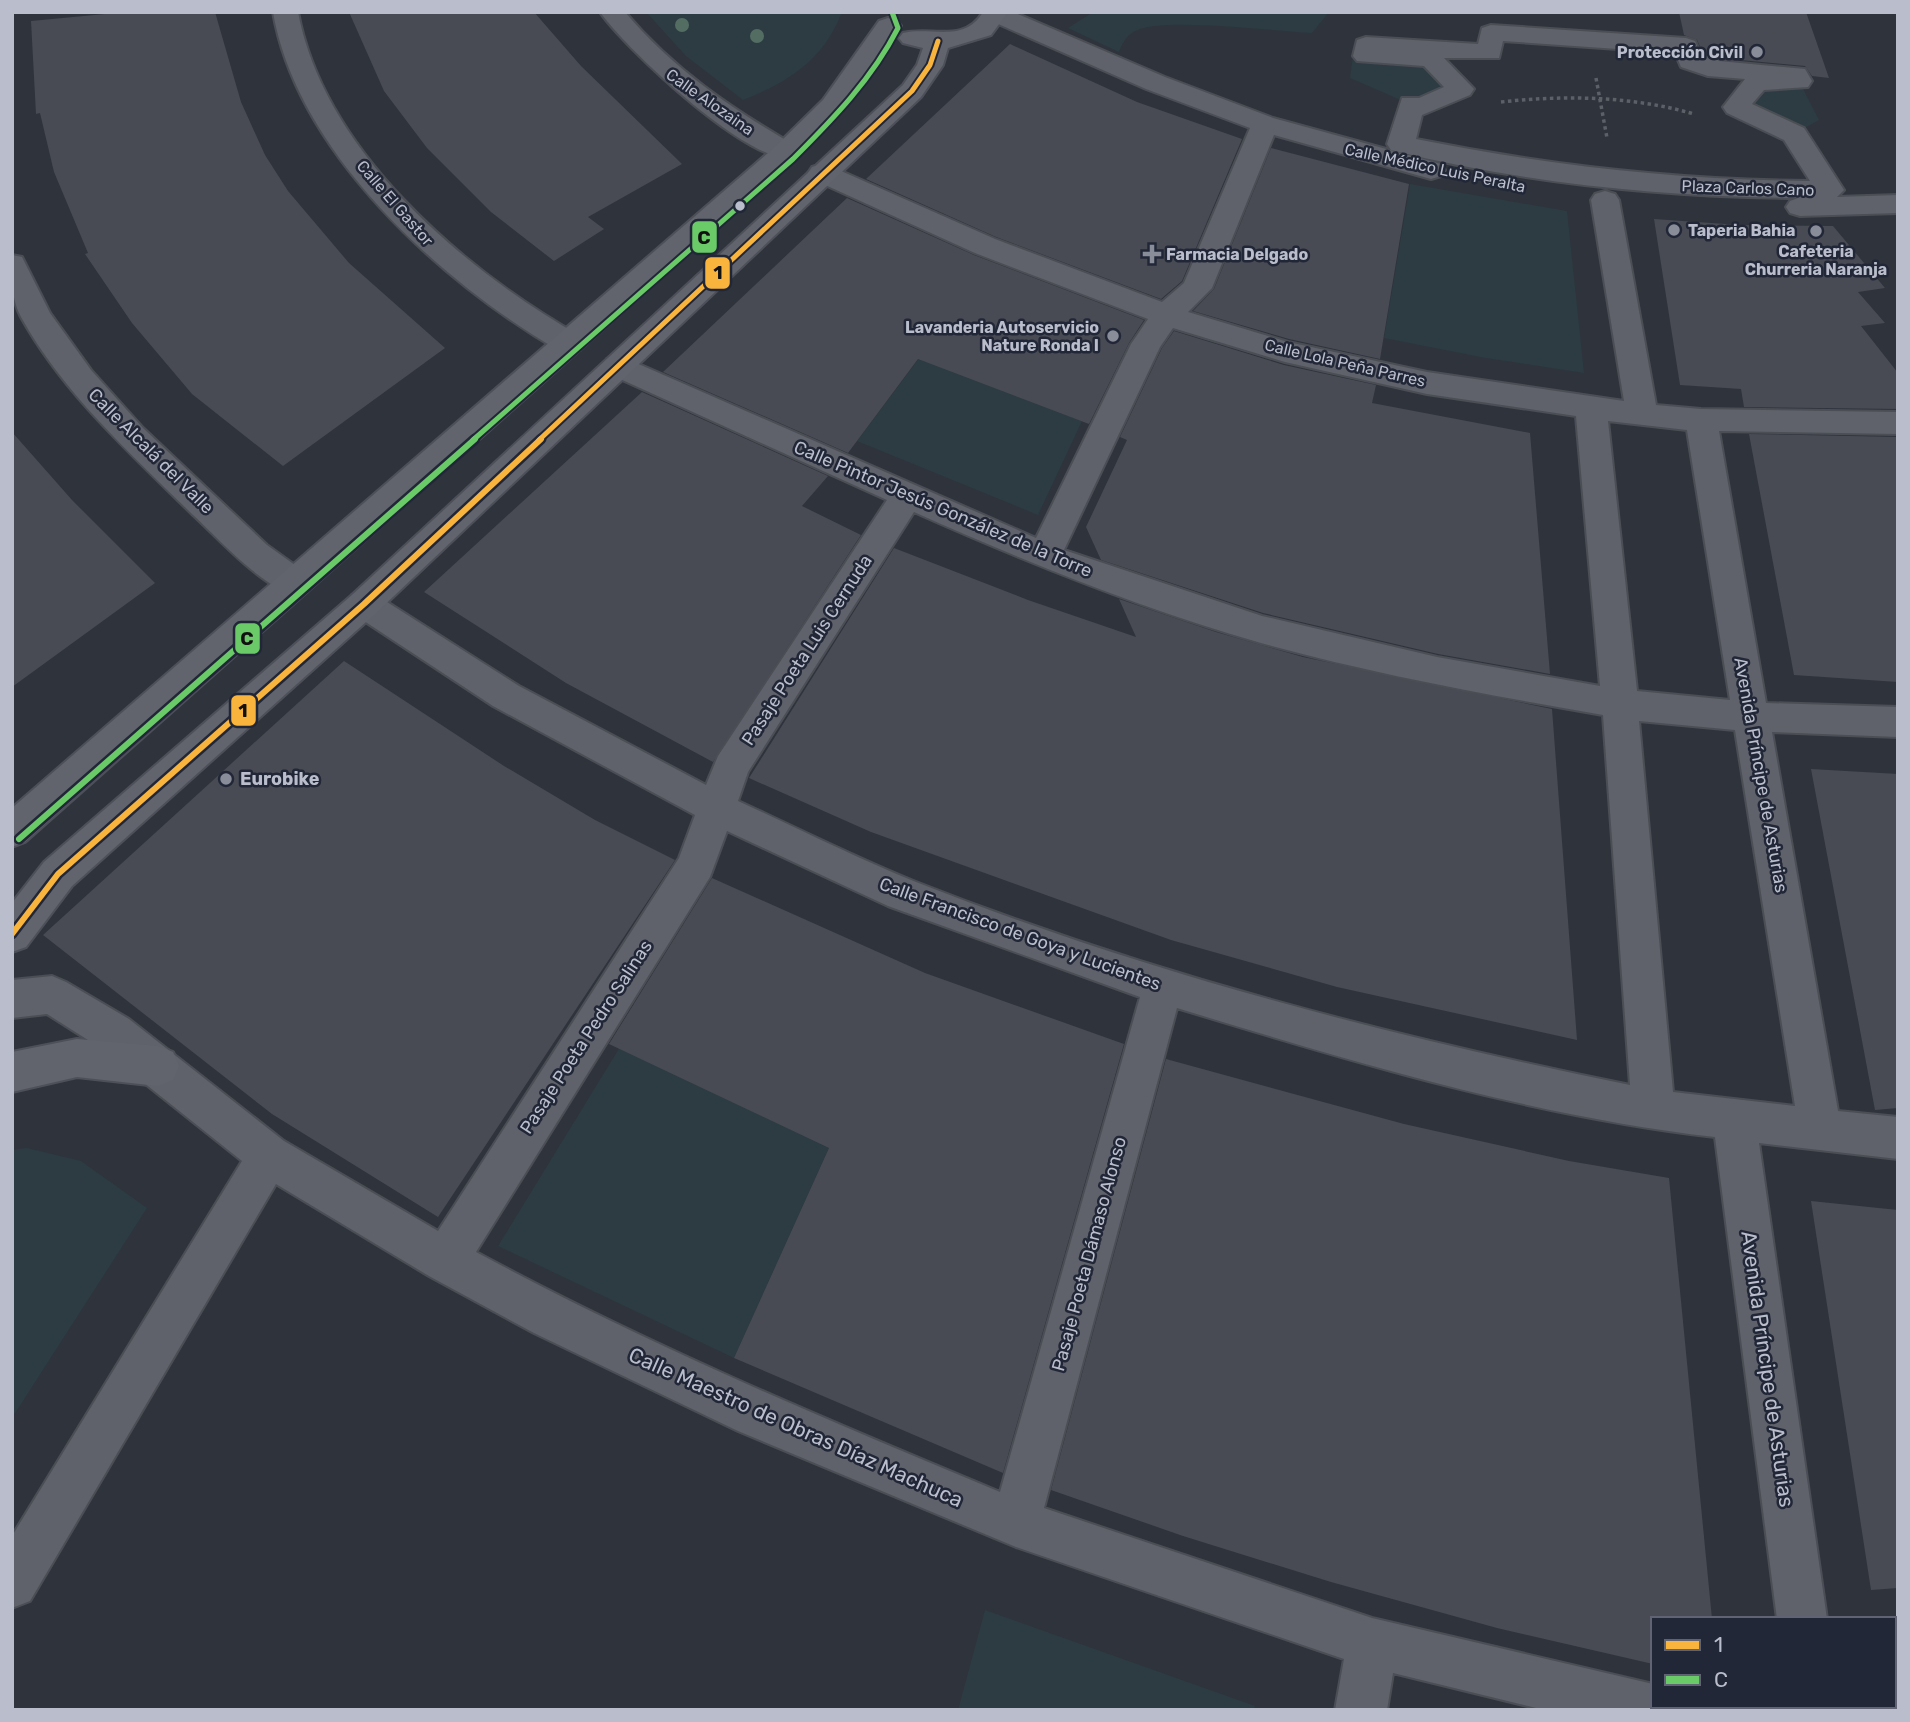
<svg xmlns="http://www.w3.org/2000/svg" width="1910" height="1722" viewBox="0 0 1910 1722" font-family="Rubik,sans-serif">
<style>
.green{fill:#2c3c42}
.building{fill:#484b53}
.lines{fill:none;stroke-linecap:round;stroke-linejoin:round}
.minor-casing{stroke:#4b4e55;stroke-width:4}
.major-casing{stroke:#4d5059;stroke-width:4}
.path{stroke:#5c6067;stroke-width:3.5;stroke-dasharray:3.5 3.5;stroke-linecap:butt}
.minor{fill:#5f626a;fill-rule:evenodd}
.major{fill:#61646c;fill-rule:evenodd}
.bus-1-far1-casing{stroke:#222738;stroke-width:9}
.bus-1-casing{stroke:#222738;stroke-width:11}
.bus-2-far1-casing{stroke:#222738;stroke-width:9}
.bus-2-casing{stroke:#222738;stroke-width:11}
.bus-1-far1{stroke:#f9b43e;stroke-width:5}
.bus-1{stroke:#f9b43e;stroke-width:6}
.bus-2-far1{stroke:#6aca68;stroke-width:5}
.bus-2{stroke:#6aca68;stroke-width:6}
.tree{fill:#546d63}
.poi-dot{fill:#898d9a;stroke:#222738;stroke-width:2.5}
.bus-dot{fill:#babecc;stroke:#222738;stroke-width:2.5}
.labels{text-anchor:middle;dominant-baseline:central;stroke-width:5;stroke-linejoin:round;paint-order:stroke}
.far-poi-label{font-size:16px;font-weight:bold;fill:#babecc;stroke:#222738;text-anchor:end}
.far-street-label{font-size:16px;fill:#babecc;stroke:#222738}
.street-label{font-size:18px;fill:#babecc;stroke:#222738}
.poi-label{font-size:18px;font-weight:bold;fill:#babecc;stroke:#222738;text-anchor:start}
.near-street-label{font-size:21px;fill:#babecc;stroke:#222738}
.line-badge{stroke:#222738;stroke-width:2.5}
.pale-badge-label{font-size:19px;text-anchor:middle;font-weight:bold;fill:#111}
</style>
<rect width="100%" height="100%" fill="#2f333c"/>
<path class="green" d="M646 12H842C823 61 788 82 743 100L686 56Z
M1093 12H1329L1312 33C1274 31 1172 18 1140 29 1128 33 1123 41 1119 52L1068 28Z
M1353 56 1431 59 1461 89 1419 108 1350 78Z
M1799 81 1819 120 1794 134 1736 107 1756 82Z
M1410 184 1567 211 1584 373 1486 358 1384 338Z
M920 357 1082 421 1038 515 857 441Z
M620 1047 829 1148 734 1358 498 1246Z
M27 1148 81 1161 147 1208 12 1418V1150Z
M985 1610 1255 1706 1254 1710H958Z"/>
<path class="building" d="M126 12H215L241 102 265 155 288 191 349 263 445 348 283 466 192 394 132 323 85 254 88 253 54 172 40 113 36 114 31 21Z
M349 12H534L581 66 682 164 588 217 604 229 554 261 491 212 427 148 384 91Z
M1679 12H1806L1829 78 1812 76 1805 66 1720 58 1703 53 1697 40 1684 35Z
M1010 44 1137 102 1242 139 1182 281 1161 299 996 237 866 179Z
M1271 148 1409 184 1380 359 1289 339 1193 311 1214 289Z
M847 198 974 255 1144 320 1129 343 1089 424 918 359 848 453 663 372Z
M1654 219 1740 225 1833 226 1885 288 1858 292 1885 323 1861 326 1898 373V409L1744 407 1741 389 1680 385Z
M1174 331 1284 365 1376 385 1372 403 1530 433 1550 674 1438 654 1263 613 1101 560 1086 527 1127 440 1120 437 1162 348Z
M642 392 828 476 802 506 861 535 713 762 566 683 424 592Z
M12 432 72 500 155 583 12 687Z
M1749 434 1898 437V682L1794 675Z
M894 548 1028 600 1136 637 1119 599 1216 632 1303 657 1552 709 1577 1040 1337 987 1171 940 871 832 749 778Z
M344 661 504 766 595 820 675 860 438 1217 272 1114 43 935Z
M1811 769 1898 774V1108L1875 1110Z
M712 878 925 973 1124 1044 1003 1473 734 1358 829 1148 609 1044Z
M1166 1059 1404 1124 1569 1161 1669 1178 1712 1619H1653V1664L1497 1628 1331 1582 1183 1536 1051 1490Z
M1811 1201 1898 1210V1588L1871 1590Z"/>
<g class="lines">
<g class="minor-casing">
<path id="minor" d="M273 12H298C324 151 463 269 580 336L584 343 580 350 569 353 558 350C441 282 297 152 273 12Z
M600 12H625C673 69 732 109 796 146L800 152 796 158C753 169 625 48 600 12Z
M985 12H1013L1165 77 1273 118 1441 164 1445 170 1441 176 1431 179 1274 135 1212 288 1188 312 1288 342 1427 372 1624 401 1591 200 1595 194 1605 191 1615 194 1619 200 1656 405 1701 409 1898 412V434L1719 431 1766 703 1898 707V737L1772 732 1838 1111 1898 1117V1159L1759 1143 1827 1619H1777L1715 1137C1532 1116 1353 1062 1177 1008L1044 1508 1372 1618 1653 1684V1706H1677L1679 1710H1544L1393 1673 1387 1710H1335L1344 1659 1016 1547 738 1431 534 1333 429 1276 276 1184 30 1601 12 1608V1536L242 1161 99 1047 47 1014 12 1018V980L52 976 66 982 129 1019 284 1141 438 1231 679 858 695 815 493 706 352 613 347 604 352 595 364 591 376 595 519 686 706 785 718 756 887 500 607 373 603 366 607 359 618 355 1036 538 1131 344 1148 319 975 253 812 179 808 173 812 167 822 164 832 167 995 239 1162 302 1184 283 1250 128 1146 89 987 19ZM1173 328 1285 362 1427 394 1576 416 1600 686 1437 657 1262 616 1064 550 1160 347ZM1608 421 1687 430 1730 700 1637 691ZM914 512C1026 562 1142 609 1261 643 1373 674 1488 695 1603 715L1630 1085C1388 1036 1147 973 916 882 856 858 797 828 738 801L748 772ZM1639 721 1735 730 1795 1106 1673 1092ZM727 831 888 906 1140 997 1000 1492C822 1418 646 1344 476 1252L710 877Z
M1491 25 1686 38 1695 41 1701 55 1716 58 1719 61 1805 69 1812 81 1808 87 1764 90 1752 104 1804 128 1844 190 1837 197 1898 195V213L1800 216 1790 213 1786 207 1790 201 1798 198C1663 197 1523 183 1391 150L1387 144 1402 98H1419L1444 87 1424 66 1357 61 1353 56 1357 40 1366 37 1478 44 1482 28ZM1503 41 1675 53 1681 67 1708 76 1745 79 1723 107 1727 113 1784 140 1810 181C1677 180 1546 165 1416 139L1422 115 1470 95 1474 89 1444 58H1499Z
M12 255 22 257 50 313 91 370 143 428 267 545 306 573 311 582 306 591C297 594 290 596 281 590 247 571 220 540 192 514 131 454 63 393 21 317 10 296 12 277 12 255Z
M1787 1706H1839L1840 1710H1788Z"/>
</g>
<g class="major-casing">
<path id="major" d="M983 12H1008L991 35 948 48 943 65 921 97 376 613 72 886 26 947 12 952V903L44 862 352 595 903 85 917 65 923 48 903 43 899 38 903 33C931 26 964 44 983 12Z
M888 18 897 21 901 26 841 112 796 158 25 842 12 847V808L776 146 823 100 879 21Z
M77 1039 158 1046 173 1052 179 1066 173 1080 158 1086 77 1077 12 1092V1052Z"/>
</g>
<path class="path" d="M1596 78 1607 138
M1501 102C1565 95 1632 96 1694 114"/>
<use href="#minor" class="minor"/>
<use href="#major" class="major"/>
<g class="bus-1-far1-casing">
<path id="bus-1-far1" d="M539 440 912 91 930 65 938 41"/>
</g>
<g class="bus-1-casing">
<path id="bus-1" d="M12 934 58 874 364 604 541 439"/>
</g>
<g class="bus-2-far1-casing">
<path id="bus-2-far1" d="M473 440 793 159C833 119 872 79 898 28L892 12"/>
</g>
<g class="bus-2-casing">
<path id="bus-2" d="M19 839 475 439"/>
</g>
<use href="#bus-1-far1" class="bus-1-far1"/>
<use href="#bus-1" class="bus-1"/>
<use href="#bus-2-far1" class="bus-2-far1"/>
<use href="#bus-2" class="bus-2"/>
</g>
<g class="tree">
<circle cx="682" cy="25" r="7"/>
<circle cx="757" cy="36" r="7"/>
</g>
<g class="poi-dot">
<circle cx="1757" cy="52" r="7"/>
<circle cx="1674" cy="230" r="7"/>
<circle cx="1816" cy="231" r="7"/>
<path d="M1148.5 243.5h7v7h7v7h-7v7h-7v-7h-7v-7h7z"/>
<circle cx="1113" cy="336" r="7"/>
<circle cx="226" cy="779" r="7"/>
</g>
<circle class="bus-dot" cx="740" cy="206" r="6"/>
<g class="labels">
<g class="far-poi-label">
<text x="1743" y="52">Protección Civil</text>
<text x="1688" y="230" text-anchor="start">Taperia Bahia</text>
<text x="1816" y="251" text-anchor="middle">Cafeteria<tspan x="1816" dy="18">Churreria Naranja</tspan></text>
<text x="1166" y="254" text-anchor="start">Farmacia Delgado</text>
<text x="1099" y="327">Lavanderia Autoservicio<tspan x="1099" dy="18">Nature Ronda I</tspan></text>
</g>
<g class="far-street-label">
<text transform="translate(710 102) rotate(35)">Calle Alozaina</text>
<text transform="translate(1435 168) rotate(12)">Calle Médico Luis Peralta</text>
<text transform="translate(1748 188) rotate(2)">Plaza Carlos Cano</text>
<text transform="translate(395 203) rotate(49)">Calle El Gastor</text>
<text transform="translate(1345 363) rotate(13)">Calle Lola Peña Parres</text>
</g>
<g class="street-label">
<text transform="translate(151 451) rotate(45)">Calle Alcalá del Valle</text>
<text transform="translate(943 509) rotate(23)">Calle Pintor Jesús González de la Torre</text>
<text transform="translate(807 650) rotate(-57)">Pasaje Poeta Luis Cernuda</text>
<text transform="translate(1761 775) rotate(80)">Avenida Príncipe de Asturias</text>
<text transform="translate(1020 934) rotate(20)">Calle Francisco de Goya y Lucientes</text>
<text transform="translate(586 1037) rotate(-57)">Pasaje Poeta Pedro Salinas</text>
<text transform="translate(1089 1254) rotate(-75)">Pasaje Poeta Dámaso Alonso</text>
</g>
<g class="poi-label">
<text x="240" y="779">Eurobike</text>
</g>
<g class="near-street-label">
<text transform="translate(1768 1369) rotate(82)">Avenida Príncipe de Asturias</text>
<text transform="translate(796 1427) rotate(24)">Calle Maestro de Obras Díaz Machuca</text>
</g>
</g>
<g class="line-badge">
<rect x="691" y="220" width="27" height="34" rx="7" fill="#6aca68"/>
<rect x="704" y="256" width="27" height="34" rx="7" fill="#f9b43e"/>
<rect x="234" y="622" width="27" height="33" rx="7" fill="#6aca68"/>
<rect x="230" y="694" width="27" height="33" rx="7" fill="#f9b43e"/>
</g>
<g class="pale-badge-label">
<text x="704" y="244">C</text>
<text x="718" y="279">1</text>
<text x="247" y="645">C</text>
<text x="243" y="717">1</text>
</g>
<rect width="1910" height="1722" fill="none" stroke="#babecc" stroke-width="28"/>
<rect x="1651" y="1617" width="245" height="91" fill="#222738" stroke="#5f6373" stroke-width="2"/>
<rect x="1665" y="1640" width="35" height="10" fill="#f9b43e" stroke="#5f6373" stroke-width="2"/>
<text x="1714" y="1652" font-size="21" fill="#babecc">1</text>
<rect x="1665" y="1675" width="35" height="10" fill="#6aca68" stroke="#5f6373" stroke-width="2"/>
<text x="1714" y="1687" font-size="21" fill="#babecc">C</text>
</svg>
